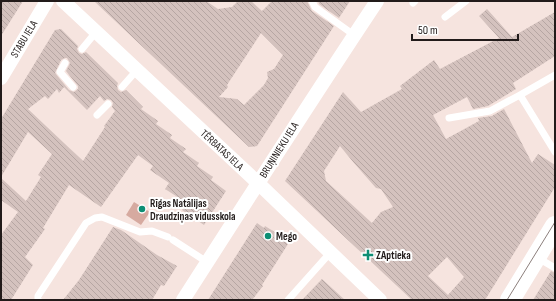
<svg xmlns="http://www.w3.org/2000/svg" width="556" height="301" viewBox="0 0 556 301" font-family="'Sofia Sans Condensed',sans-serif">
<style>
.grass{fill:#d6aaa0}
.building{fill:url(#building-back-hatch);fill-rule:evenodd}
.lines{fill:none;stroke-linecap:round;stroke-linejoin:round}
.lane{stroke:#fff;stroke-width:7}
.street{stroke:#fff;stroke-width:14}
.secondary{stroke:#fff;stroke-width:20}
.tram{stroke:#8c7f7c;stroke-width:1}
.poi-dot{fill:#0d8e74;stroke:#fff;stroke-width:1.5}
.labels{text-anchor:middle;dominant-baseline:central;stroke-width:4;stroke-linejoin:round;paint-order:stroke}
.street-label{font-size:11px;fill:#221b1a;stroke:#fff}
.poi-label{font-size:11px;font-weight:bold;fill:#221b1a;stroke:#fff;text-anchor:start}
</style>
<defs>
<pattern id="building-back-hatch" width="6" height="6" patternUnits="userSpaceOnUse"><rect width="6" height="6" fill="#d4c2be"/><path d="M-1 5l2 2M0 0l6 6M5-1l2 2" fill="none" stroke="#b6a6a3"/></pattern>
</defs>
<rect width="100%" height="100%" fill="#f6e4df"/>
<path class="grass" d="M134 202 150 212 141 225 126 215Z"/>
<path class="building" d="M1 1H23L1 36Z
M94 1H206L218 9 232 7 238 1H251L262 11 272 1H307L312 11 334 26 257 146 249 147ZM261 33 283 55 274 69 267 72 268 78 264 85 244 105 237 99 219 97 228 87 227 85Z
M318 1H350L339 18 319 4Z
M487 9 512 37 555 12V56L513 83 516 89 488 106 473 109 467 97 433 115 446 139 479 121 478 118 492 116 504 109 532 163 538 154 555 165V187L485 300H412L285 181 343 92 361 112 402 89 400 86 434 60 440 69 499 38 479 16ZM340 146 354 163 376 188 381 189 393 207 381 212 372 223 326 181 324 171ZM447 257 464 277 448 295 428 276Z
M61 29 78 46 77 49 79 53 82 54 86 52 118 83 117 86 118 90 121 92 126 90 143 107 141 109 158 121 156 124 172 135 170 138 186 149 183 152 199 163 197 166 213 177 211 180 226 191 204 225 182 210 187 203 165 189 169 183 150 170 153 166 138 155 101 207 69 185 43 228 45 229 25 257 33 265 11 300H1V235L18 212 1 200V178L26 201 41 177 38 175 52 154 28 132 1 177V119L55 30ZM67 58 70 63 66 71 78 86V89L74 92 69 90 55 73 61 60 65 58ZM64 87 87 110 100 96 104 101 107 99 111 100 113 103 112 107 115 111 104 126 105 127 83 161 28 109 45 96 48 99 57 89 59 93Z
M257 223 264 228 265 226 273 231 288 244 262 285 263 286 252 300H208Z
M113 227 121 230 157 255 177 266 164 286 161 285 152 300H63L79 280Z
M551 271 555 273V300H533Z
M322 279 345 300H302Z"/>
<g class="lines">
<path class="lane" d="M312 1 315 7 354 35
M413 3 415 1
M445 17 466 1
M82 49 96 32
M65 63 60 72 73 87
M555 75 520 95 555 152
M122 87 137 70
M97 115 108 104
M449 118 490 111 520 95
M173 240 207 262
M538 258 555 268
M38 300V296L86 223 95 218 102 217 140 232 152 231 168 237
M288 300 330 253"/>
<path class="street" d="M63 1 258 183 380 300
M1 78 47 1
M183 300C247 200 311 100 377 1"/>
<path class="secondary" d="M510 300 555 226"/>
<path class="tram" d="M507 300 555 222"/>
</g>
<g class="poi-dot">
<circle cx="142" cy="209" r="4"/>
<circle cx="268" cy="236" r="4"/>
<path d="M366 249h4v4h4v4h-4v4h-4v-4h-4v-4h4z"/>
</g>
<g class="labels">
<g class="street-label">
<text transform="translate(24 39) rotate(-59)">STABU IELA</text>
<text transform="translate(222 150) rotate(43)">TĒRBATAS IELA</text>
<text transform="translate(279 150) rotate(-58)">BRUŅINIEKU IELA</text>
</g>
<g class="poi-label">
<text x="150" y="203">Rīgas Natālijas<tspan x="150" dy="13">Draudziņas vidusskola</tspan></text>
<text x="276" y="236">Mego</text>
<text x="376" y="255">ZAptieka</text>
</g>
</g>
<rect width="556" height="301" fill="none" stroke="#221b1a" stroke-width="4"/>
<path d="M412 34v6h106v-6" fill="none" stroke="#221b1a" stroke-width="2"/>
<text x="418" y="34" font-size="12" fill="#221b1a" stroke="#ffffff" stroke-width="3" paint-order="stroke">50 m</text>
</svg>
